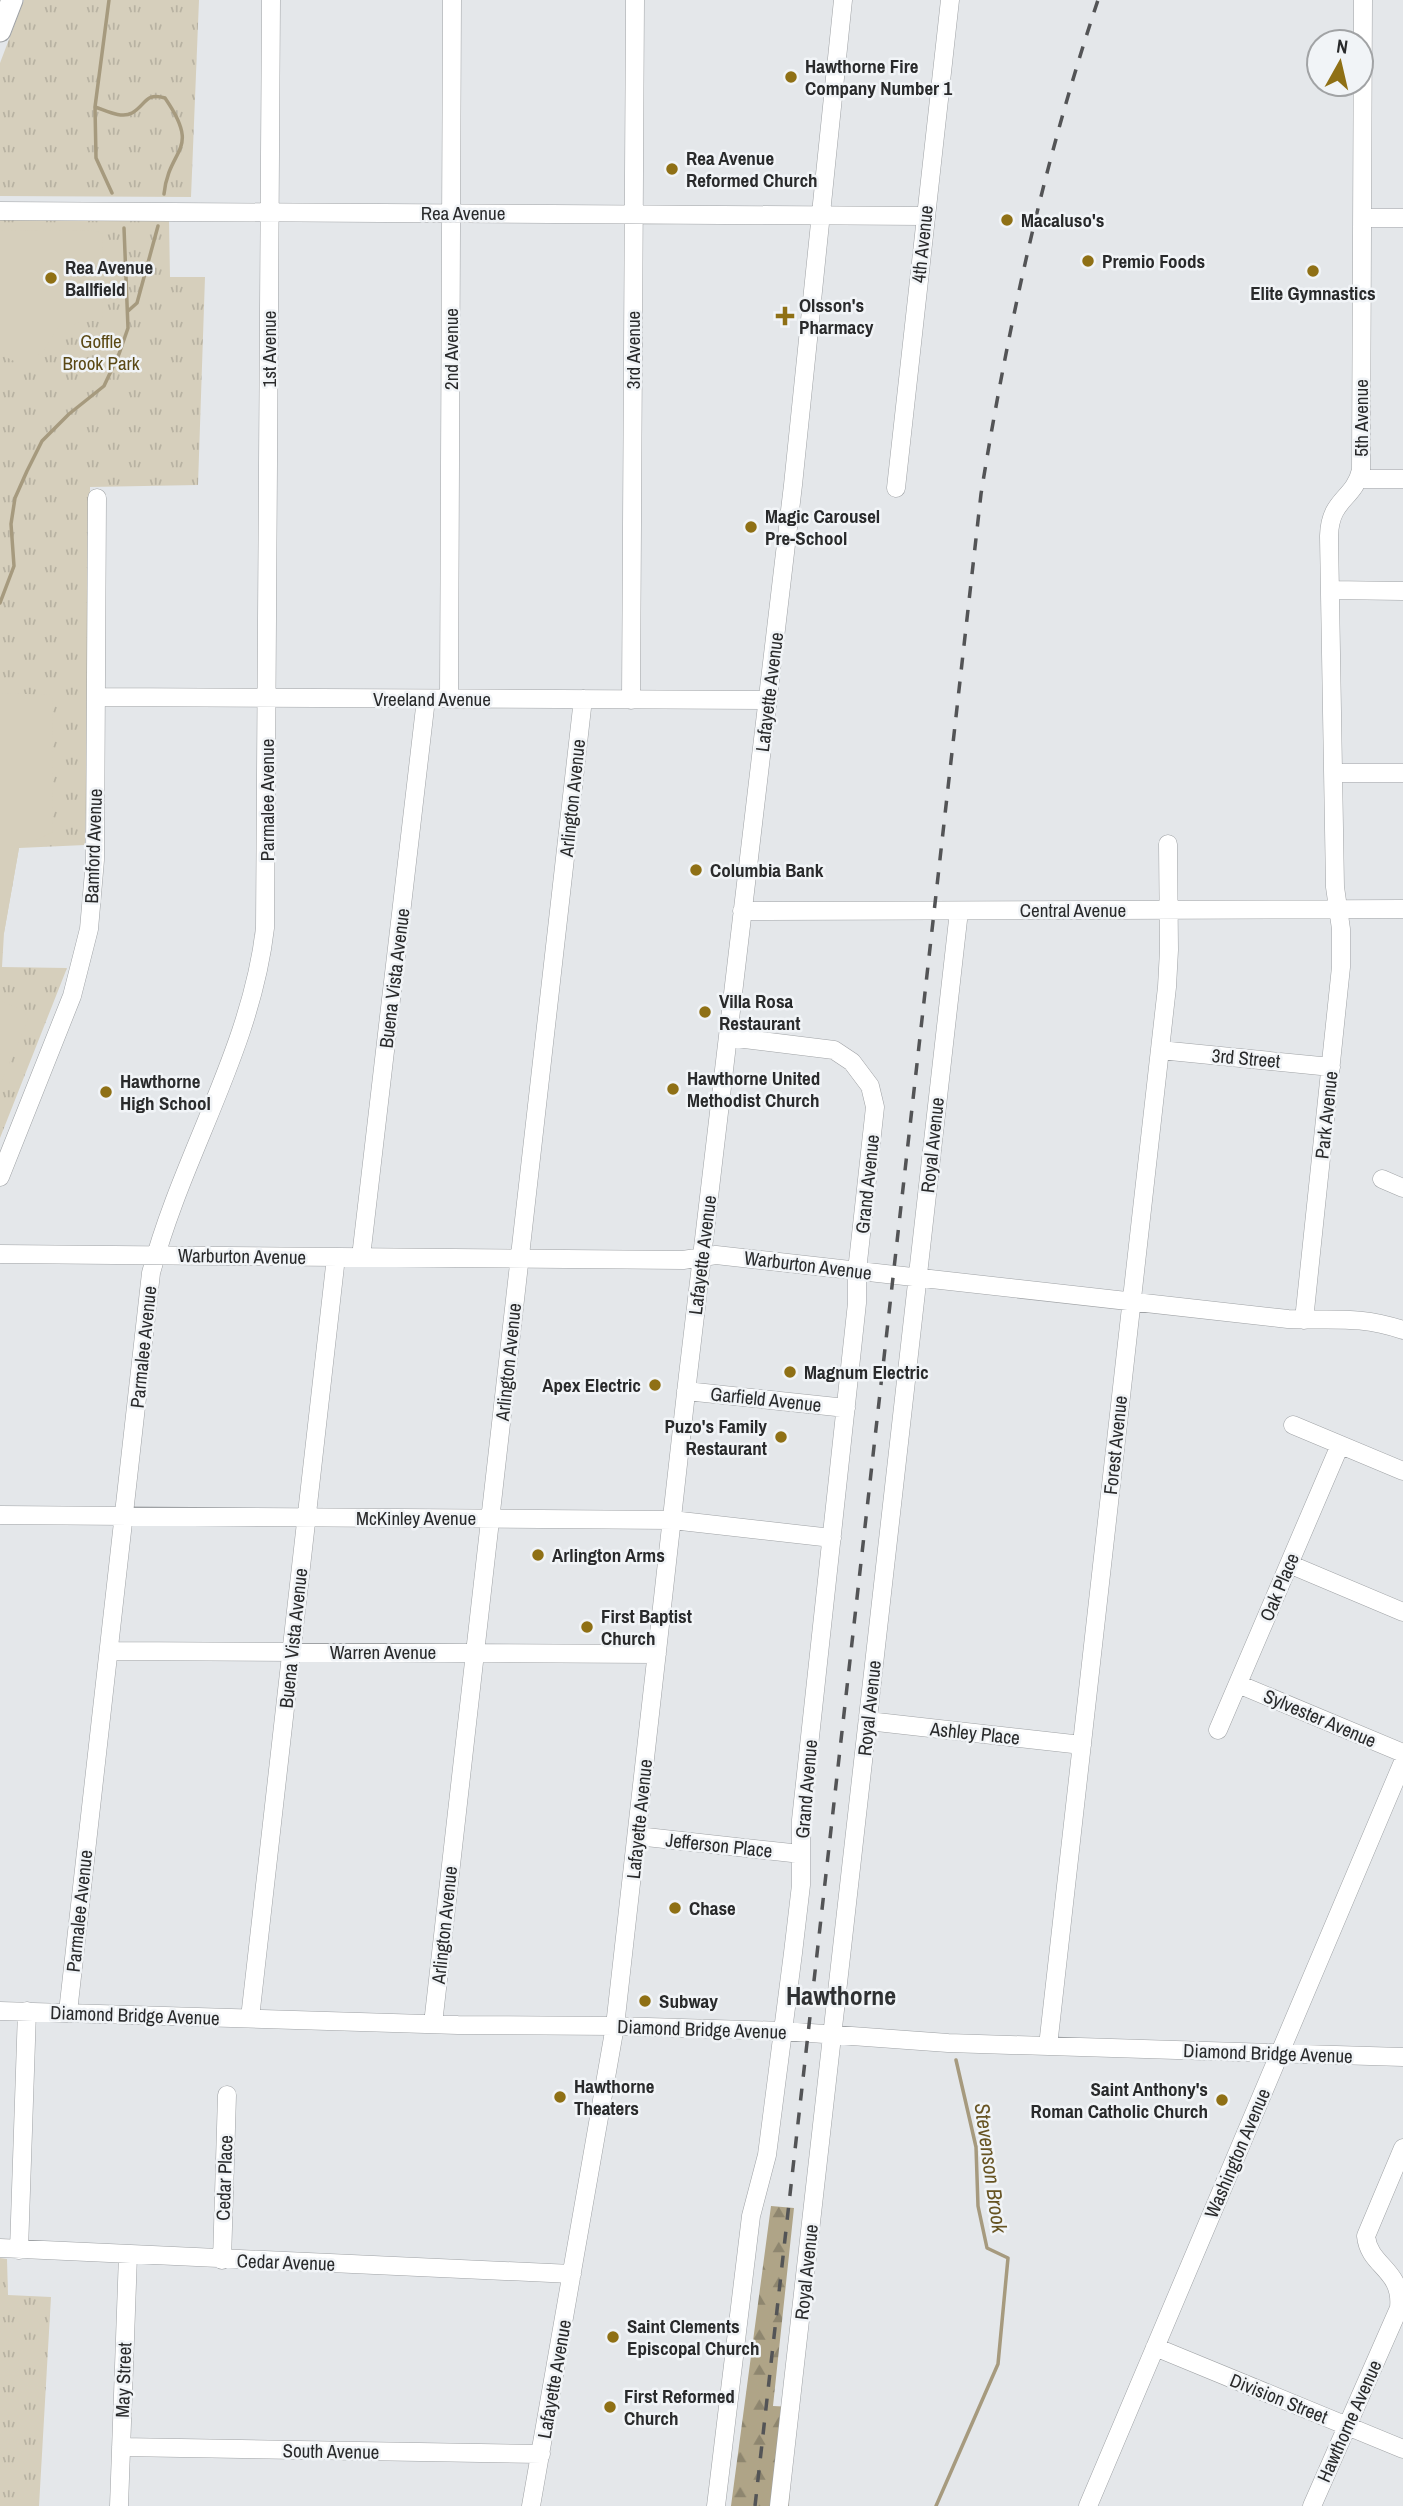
<svg xmlns="http://www.w3.org/2000/svg" width="1403" height="2506" viewBox="0 0 1403 2506" font-family="'Archivo Narrow',sans-serif">
<style>
.forest{fill:url(#forest-firs)}
.park{fill:url(#park-tufts)}
.garden{fill:#d6cfbc}
.lines{fill:none;stroke-linecap:round;stroke-linejoin:round}
.stream{stroke:#a69a7e;stroke-width:3.5}
.minor-casing{stroke:#9fa2a5;stroke-width:19}
.major-casing{stroke:#9fa2a5;stroke-width:23}
.minor{stroke:#fff;stroke-width:18}
.major{stroke:#fff;stroke-width:21}
.rail{stroke:#535456;stroke-width:3.5;stroke-dasharray:12 12;stroke-linecap:butt}
.poi-dot{fill:#8f7015;stroke:#f1f4f7;stroke-width:2.5}
.labels{text-anchor:middle;dominant-baseline:central;stroke-width:5;stroke-linejoin:round;paint-order:stroke}
.poi-label{font-size:19px;font-weight:bold;fill:#292a2b;stroke:#f1f4f7;text-anchor:start}
.street-label{font-size:19px;fill:#292a2b;stroke:#f1f4f7}
.park-label{font-size:19px;fill:#5a4814;stroke:#f1f4f7}
.water-label{font-size:21px;font-style:italic;fill:#675423;stroke:#f1f4f7}
.district-label{font-size:26px;font-weight:bold;fill:#2f3133;stroke:#f1f4f7}
</style>
<defs>
<pattern id="forest-firs" width="22" height="20" patternUnits="userSpaceOnUse" patternTransform="scale(1.75)"><rect width="22" height="20" fill="#afa487"/><path d="M5 1l3.5 6h-7zM16 11l3.5 6h-7z" fill="#8e866f"/></pattern>
<pattern id="park-tufts" width="24" height="20" patternUnits="userSpaceOnUse" patternTransform="scale(1.75)"><rect width="24" height="20" fill="#d6cfbc"/><path d="M3 7l-1-3M5 7V3M7 7l1-3M15 17l-1-3M17 17v-4M19 17l1-3" fill="none" stroke="#b8b2a2"/></pattern>
</defs>
<rect width="100%" height="100%" fill="#e4e7ea"/>
<path class="forest" d="M771 2206 794 2208 773 2406 793 2407 789 2506H731Z"/>
<path class="park" d="M24 0H199L191 197 0 196V63Z
M0 219H169L170 277H205L198 485 90 487 89 702 85 845 19 848 4 933 2 967 67 968 0 1138Z
M0 2258 7 2259 8 2295 51 2297 39 2506H0Z"/>
<path class="garden" d="M0 230 96 231 103 234 102 321H81L72 326 62 321 44 350 28 363H18L0 354Z
M0 693 52 695 53 832 19 848 4 933 0 932Z
M0 1001 24 1011 28 1020 0 1085Z"/>
<g class="lines">
<path class="stream" d="M109 0 95 107 96 158 112 193
M95 107C105 110 121 119 132 113 146 105 145 92 165 98 202 152 169 146 164 194
M128 311 137 303 158 226
M0 603 14 566 11 524 15 498 27 471 42 441 69 414 104 386 119 354 128 328 124 228
M936 2506 998 2364 1008 2258 987 2248 978 2206 976 2147 956 2060"/>
<g class="minor-casing">
<path id="minor" d="M0 211 925 216
M1362 218H1403
M1359 479H1403
M896 488 950 0
M1330 590 1403 591
M96 697 768 700
M449 699 452 0
M631 700 635 0
M1333 773H1403
M742 911 1403 909
M1160 1050 1331 1067
M0 1177 72 996 89 929 95 860 97 498
M1382 1179 1403 1188
M0 1254 683 1260 716 1255 1288 1319C1333 1321 1358 1315 1403 1330
M361 1257 426 699
M1304 1320 1341 967V929L1335 887 1329 536C1330 498 1354 500 1361 470L1363 0
M686 1391 846 1408
M1293 1425 1403 1471
M0 1515 672 1520 832 1538
M1289 1564 1403 1612
M109 1651 657 1654
M1238 1684 1403 1753
M868 1721 1082 1745
M1218 1730 1340 1445
M637 1836 801 1854
M0 2011 458 2025 615 2026 783 2031 948 2043 1403 2057
M68 2012 151 1273C182 1155 251 1050 265 928L271 0
M250 2018 336 1257
M433 2024 583 699
M1048 2046 1167 987 1169 950 1168 844
M0 2248 572 2274
M19 2250 27 2011
M222 2260 227 2095
M1155 2347 1403 2449
M121 2447 541 2454
M119 2506 128 2255
M531 2506 615 2026 688 1375 793 485 843 0
M716 2506 751 2216 767 2155 793 1953 801 1885V1820L857 1303V1271L875 1107 870 1086 852 1062 834 1050 728 1037
M779 2506 959 911
M1088 2506 1403 1762
M1312 2506 1399 2308C1403 2269 1369 2267 1366 2236L1403 2148"/>
</g>
<g class="major-casing">
<path id="major" d="M0 31 12 0"/>
</g>
<use href="#minor" class="minor"/>
<use href="#major" class="major"/>
<path class="rail" d="M755 2506 981 494C1008 326 1044 162 1098 0"/>
</g>
<g class="poi-dot">
<circle cx="791" cy="77" r="7"/>
<circle cx="672" cy="169" r="7"/>
<circle cx="1007" cy="220" r="7"/>
<circle cx="1088" cy="261" r="7"/>
<circle cx="1313" cy="271" r="7"/>
<circle cx="51" cy="278" r="7"/>
<path d="M781.5 305.5h7v7h7v7h-7v7h-7v-7h-7v-7h7z"/>
<circle cx="751" cy="527" r="7"/>
<circle cx="696" cy="870" r="7"/>
<circle cx="705" cy="1012" r="7"/>
<circle cx="673" cy="1089" r="7"/>
<circle cx="106" cy="1092" r="7"/>
<circle cx="790" cy="1372" r="7"/>
<circle cx="655" cy="1385" r="7"/>
<circle cx="781" cy="1437" r="7"/>
<circle cx="538" cy="1555" r="7"/>
<circle cx="587" cy="1627" r="7"/>
<circle cx="675" cy="1908" r="7"/>
<circle cx="645" cy="2001" r="7"/>
<circle cx="560" cy="2097" r="7"/>
<circle cx="1222" cy="2100" r="7"/>
<circle cx="613" cy="2337" r="7"/>
<circle cx="610" cy="2407" r="7"/>
</g>
<g class="labels">
<g class="poi-label">
<text x="805" y="66">Hawthorne Fire<tspan x="805" dy="22">Company Number 1</tspan></text>
<text x="686" y="158">Rea Avenue<tspan x="686" dy="22">Reformed Church</tspan></text>
<text x="1021" y="220">Macaluso's</text>
<text x="1102" y="261">Premio Foods</text>
<text x="65" y="267">Rea Avenue<tspan x="65" dy="22">Ballfield</tspan></text>
<text x="1313" y="293" text-anchor="middle">Elite Gymnastics</text>
<text x="799" y="305">Olsson's<tspan x="799" dy="22">Pharmacy</tspan></text>
<text x="765" y="516">Magic Carousel<tspan x="765" dy="22">Pre-School</tspan></text>
<text x="710" y="870">Columbia Bank</text>
<text x="719" y="1001">Villa Rosa<tspan x="719" dy="22">Restaurant</tspan></text>
<text x="687" y="1078">Hawthorne United<tspan x="687" dy="22">Methodist Church</tspan></text>
<text x="120" y="1081">Hawthorne<tspan x="120" dy="22">High School</tspan></text>
<text x="804" y="1372">Magnum Electric</text>
<text x="641" y="1385" text-anchor="end">Apex Electric</text>
<text x="767" y="1426" text-anchor="end">Puzo's Family<tspan x="767" dy="22">Restaurant</tspan></text>
<text x="552" y="1555">Arlington Arms</text>
<text x="601" y="1616">First Baptist<tspan x="601" dy="22">Church</tspan></text>
<text x="689" y="1908">Chase</text>
<text x="659" y="2001">Subway</text>
<text x="574" y="2086">Hawthorne<tspan x="574" dy="22">Theaters</tspan></text>
<text x="1208" y="2089" text-anchor="end">Saint Anthony's<tspan x="1208" dy="22">Roman Catholic Church</tspan></text>
<text x="627" y="2326">Saint Clements<tspan x="627" dy="22">Episcopal Church</tspan></text>
<text x="624" y="2396">First Reformed<tspan x="624" dy="22">Church</tspan></text>
</g>
<g class="street-label">
<text x="463" y="213">Rea Avenue</text>
<text transform="translate(922 244) rotate(-84)">4th Avenue</text>
<text transform="translate(269 349) rotate(-90)">1st Avenue</text>
<text transform="translate(451 349) rotate(-90)">2nd Avenue</text>
<text transform="translate(633 350) rotate(-90)">3rd Avenue</text>
<text transform="translate(1361 418) rotate(-90)">5th Avenue</text>
<text transform="translate(769 692) rotate(-83)">Lafayette Avenue</text>
<text x="432" y="699">Vreeland Avenue</text>
<text transform="translate(572 798) rotate(-84)">Arlington Avenue</text>
<text transform="translate(267 800) rotate(-90)">Parmalee Avenue</text>
<text transform="translate(93 846) rotate(-88)">Bamford Avenue</text>
<text x="1073" y="910">Central Avenue</text>
<text transform="translate(394 978) rotate(-83)">Buena Vista Avenue</text>
<text transform="translate(1246 1058) rotate(5)">3rd Street</text>
<text transform="translate(1326 1115) rotate(-84)">Park Avenue</text>
<text transform="translate(932 1145) rotate(-84)">Royal Avenue</text>
<text transform="translate(867 1184) rotate(-84)">Grand Avenue</text>
<text transform="translate(702 1255) rotate(-83)">Lafayette Avenue</text>
<text transform="translate(242 1256) rotate(1)">Warburton Avenue</text>
<text transform="translate(808 1265) rotate(7)">Warburton Avenue</text>
<text transform="translate(143 1347) rotate(-84)">Parmalee Avenue</text>
<text transform="translate(508 1362) rotate(-84)">Arlington Avenue</text>
<text transform="translate(766 1399) rotate(6)">Garfield Avenue</text>
<text transform="translate(1115 1445) rotate(-84)">Forest Avenue</text>
<text x="416" y="1518">McKinley Avenue</text>
<text transform="translate(1279 1587) rotate(-67)">Oak Place</text>
<text transform="translate(293 1638) rotate(-84)">Buena Vista Avenue</text>
<text x="383" y="1652">Warren Avenue</text>
<text transform="translate(869 1708) rotate(-84)">Royal Avenue</text>
<text transform="translate(1320 1718) rotate(23)">Sylvester Avenue</text>
<text transform="translate(975 1733) rotate(6)">Ashley Place</text>
<text transform="translate(806 1789) rotate(-85)">Grand Avenue</text>
<text transform="translate(639 1819) rotate(-84)">Lafayette Avenue</text>
<text transform="translate(719 1845) rotate(6)">Jefferson Place</text>
<text transform="translate(79 1911) rotate(-84)">Parmalee Avenue</text>
<text transform="translate(444 1925) rotate(-84)">Arlington Avenue</text>
<text transform="translate(135 2015) rotate(2)">Diamond Bridge Avenue</text>
<text transform="translate(702 2029) rotate(2)">Diamond Bridge Avenue</text>
<text transform="translate(1268 2053) rotate(2)">Diamond Bridge Avenue</text>
<text transform="translate(1237 2153) rotate(-67)">Washington Avenue</text>
<text transform="translate(224 2178) rotate(-88)">Cedar Place</text>
<text transform="translate(286 2262) rotate(2)">Cedar Avenue</text>
<text transform="translate(806 2272) rotate(-84)">Royal Avenue</text>
<text transform="translate(554 2379) rotate(-80)">Lafayette Avenue</text>
<text transform="translate(123 2380) rotate(-88)">May Street</text>
<text transform="translate(1279 2398) rotate(22)">Division Street</text>
<text transform="translate(1349 2421) rotate(-66)">Hawthorne Avenue</text>
<text transform="translate(331 2451) rotate(1)">South Avenue</text>
</g>
<g class="park-label">
<text x="101" y="341">Goffle<tspan x="101" dy="22">Brook Park</tspan></text>
</g>
<g class="water-label">
<text transform="translate(991 2168) rotate(82)">Stevenson Brook</text>
</g>
<g class="district-label">
<text x="841" y="1995">Hawthorne</text>
</g>
</g>
<g transform="translate(1340 63) rotate(8)"><circle r="33" fill="#f1f4f7" stroke="#a1a3a5" stroke-width="2"/>
<path d="M0-5L12 26L0 18L-12 26Z" fill="#8f7015"/>
<text y="-10" font-size="19" font-weight="bold" text-anchor="middle" fill="#292a2b">N</text>
</g>
</svg>
